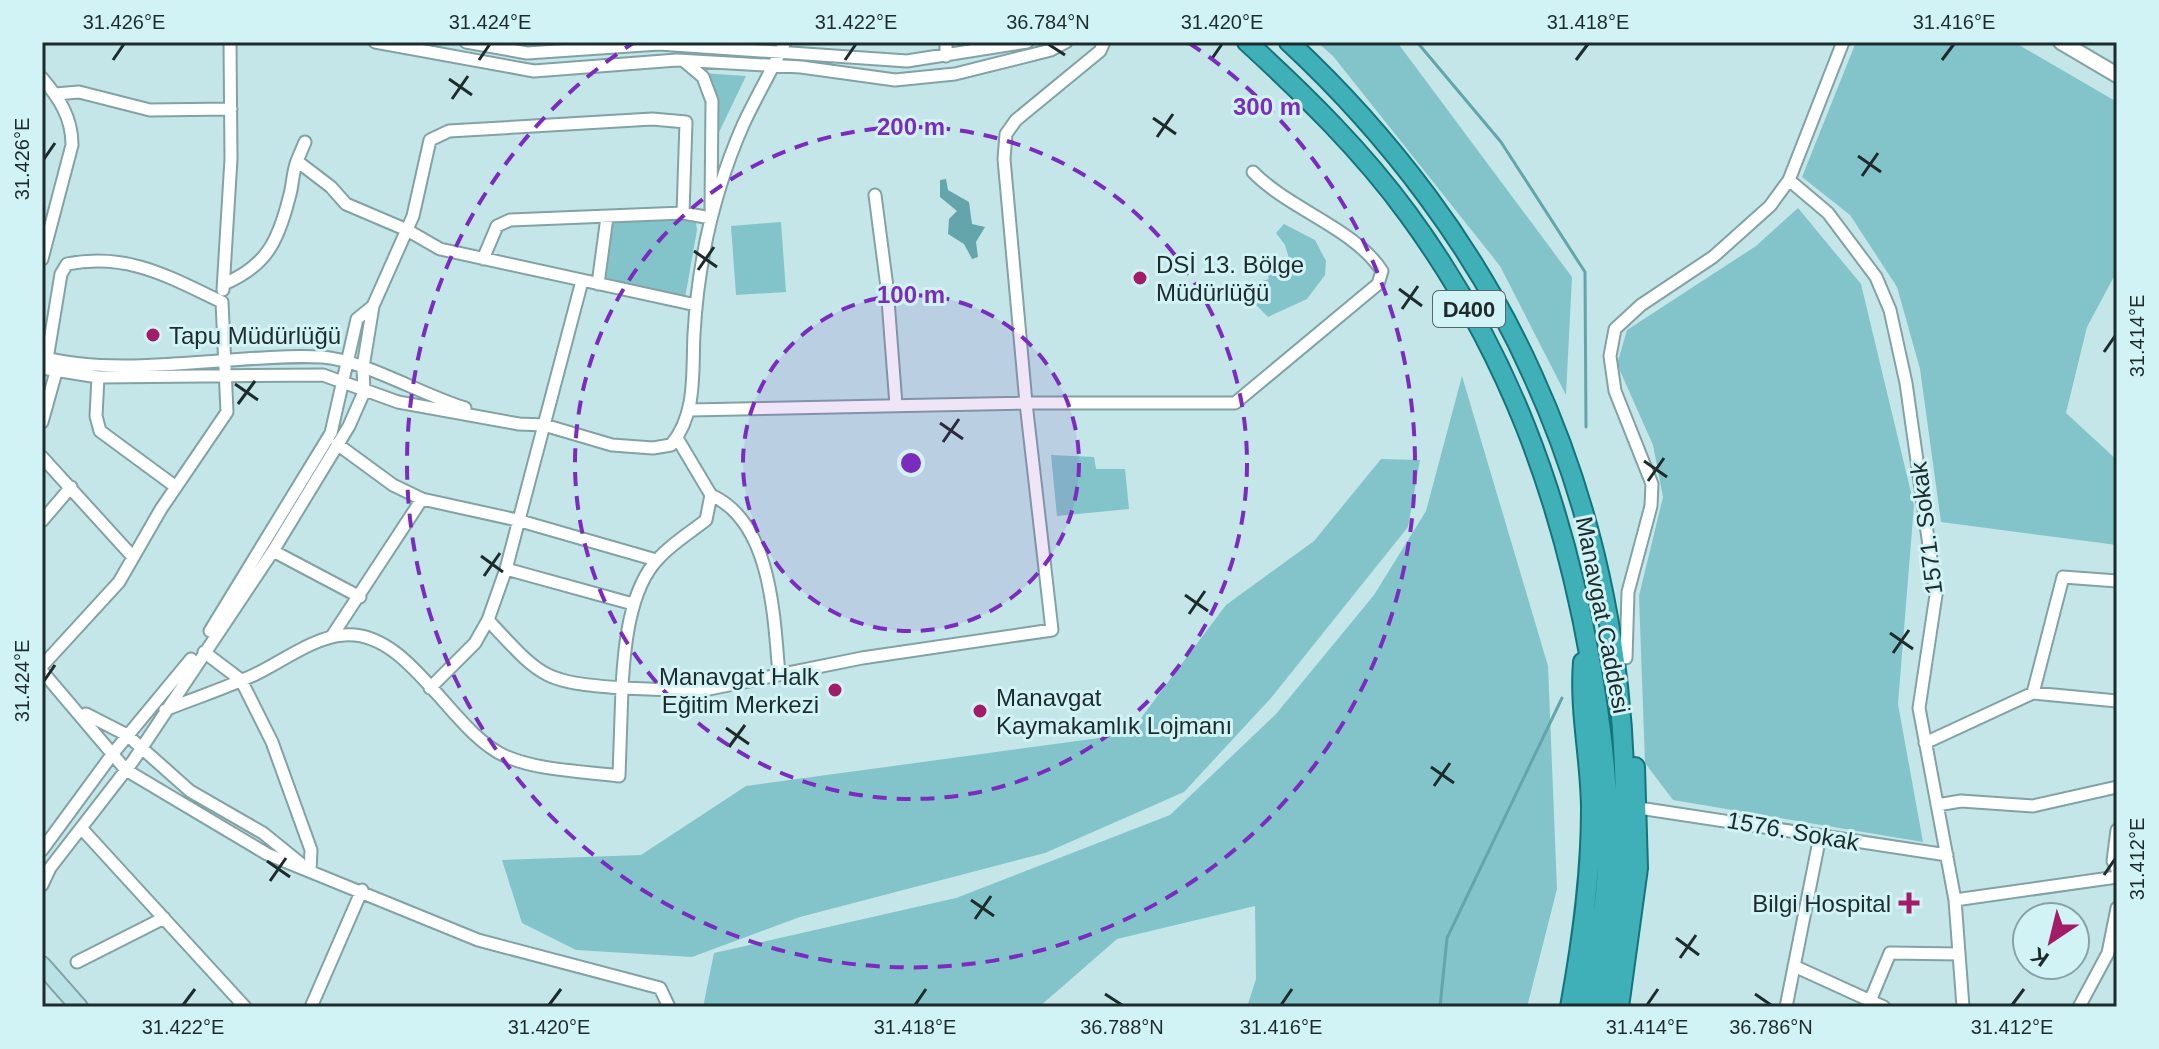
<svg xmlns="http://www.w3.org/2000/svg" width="2159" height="1049" viewBox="0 0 2159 1049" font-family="Helvetica,sans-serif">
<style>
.green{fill:#83c4ca}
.water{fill:#63a5ab}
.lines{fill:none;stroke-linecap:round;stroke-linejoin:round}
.stream{stroke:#63a5ab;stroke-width:3}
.minor-casing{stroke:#82a2a4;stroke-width:15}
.tertiary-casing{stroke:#82a2a4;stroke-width:18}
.secondary-casing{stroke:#82a2a4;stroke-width:20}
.trunk-casing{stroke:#14747b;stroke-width:22}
.minor{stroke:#fff;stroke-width:11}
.tertiary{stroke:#fff;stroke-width:14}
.secondary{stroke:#b7e1e4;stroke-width:16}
.trunk{stroke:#3fb0b7;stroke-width:18}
.ticks{fill:none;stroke:#1e2b2c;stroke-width:3}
.ring{fill:none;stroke:#7b2cbf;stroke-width:4;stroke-dasharray:14 10}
.poi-dot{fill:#a31c68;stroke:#d1f3f6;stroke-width:3}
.labels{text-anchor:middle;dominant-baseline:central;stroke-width:6;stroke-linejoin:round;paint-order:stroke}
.shield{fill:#d1f3f6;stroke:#546769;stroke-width:2}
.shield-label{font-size:22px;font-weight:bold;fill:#1e2b2c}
.poi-label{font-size:24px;fill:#1e2b2c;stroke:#d1f3f6;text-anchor:start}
.street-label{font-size:24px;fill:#1e2b2c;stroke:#d1f3f6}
.centre{fill:#7b2cbf;stroke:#d1f3f6;stroke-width:4}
.ring-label{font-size:24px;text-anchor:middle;font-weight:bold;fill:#7b2cbf;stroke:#d1f3f6;stroke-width:6;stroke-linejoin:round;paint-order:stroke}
.neatline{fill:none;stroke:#1e2b2c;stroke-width:3}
.ticks-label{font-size:20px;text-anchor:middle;fill:#1e2b2c}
</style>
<rect width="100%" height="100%" fill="#c4e6e9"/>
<path class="green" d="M1317 42H1397L1572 277 1566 395 1500 266 1333 56Z
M1856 42H2014L2117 102V271L2087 327 2066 413 2117 460V545L1941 522 1920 369 1897 287 1850 215 1802 177Z
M702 73 746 76 710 151 711 91Z
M1798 208 1861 284 1914 505 1898 704 1923 842 1673 800 1645 763 1639 596 1663 497 1653 445 1617 364 1627 330 1756 246Z
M688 218 696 223 697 230 685 298 604 279 609 223Z
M781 222 786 292 736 295 731 226Z
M1284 224 1315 240 1326 261 1325 275 1307 299 1268 317 1246 295 1244 287 1269 279 1266 269 1276 264 1283 269 1292 268 1285 245 1276 233Z
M1462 376 1548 666 1557 889 1527 1007H1247L1256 979 1255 906 1117 939 1039 1007H703L714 953 956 898 1170 815 1276 714 1374 595 1426 511Z
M1051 455 1094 457 1096 469H1125L1129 509 1057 516Z
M1381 459 1420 460 1408 527 1271 698 1184 792 1045 853 800 917 692 957 576 950 522 923 502 860 641 855 746 786 1129 734 1226 605 1314 541Z"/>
<path class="water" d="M946 179 948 190 969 202 972 224 985 227 976 242 978 257 972 259 964 244 948 234 949 219 957 211 940 197V180Z"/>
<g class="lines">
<path class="stream" d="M1417 42 1501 142 1585 272 1586 427
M1440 1007 1447 938 1562 698"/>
<g class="minor-casing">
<path id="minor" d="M375 42 534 71 677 60 801 67 895 80 955 74 1051 50 1066 42
M466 42 527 53 659 44 907 61 1027 42
M946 56V42
M684 61 703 77 712 101 711 209
M42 78C59 98 72 117 72 145L42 259
M55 94 79 92 150 110 231 109
M297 161 305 142
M1789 180 1828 213 1876 277 1890 310 1906 383 1936 595 1919 708 1955 900 1963 1007
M875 195 887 287 896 405
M483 259 497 226 510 220 683 213 711 218
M224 284C266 266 278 242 289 198 293 186 292 174 297 161L331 187 346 204 407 230 440 249 696 305
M598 284 607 217
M223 290 231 159 230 42
M42 357C123 379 236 353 322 357 364 360 422 395 465 408
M42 368 98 377 323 375 398 402 519 424 544 425 612 445 653 448 671 445C697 414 692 373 694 334 698 262 714 191 743 125 756 97 772 70 785 42
M98 377 96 416 100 431 176 487
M690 410 1026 403 1004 159 1006 134 1016 120 1100 51 1104 42
M42 422 56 372
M337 444 393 485 422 499 517 520 656 560
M42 457 133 557
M711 495C772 522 774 618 779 675
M42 521 71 487
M273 551 360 597
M506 569 633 604
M488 620C542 678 542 682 622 688 624 649 629 589 658 559 671 544 691 532 706 520L711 495 677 438
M210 631 331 433 357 319 373 306
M332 636 422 499
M204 652 241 680 272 742 311 850 310 871
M1626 658 1628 592 1651 506 1652 484 1615 391 1610 356 1615 329 1641 305 1713 257 1770 206 1789 180 1843 42
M42 666 119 582 161 509 227 412 222 302C169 277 128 252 67 264L61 274 47 359
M42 671 126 770 267 854 478 940 660 988 669 1007
M430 688 475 643 488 620 506 569 582 281
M2033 693 2063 577 2117 581
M165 710C195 698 226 688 256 674 283 661 314 637 344 635 409 629 451 732 505 756 539 771 583 771 619 776L622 688 699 691 862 658 1052 630 1026 403H1235L1378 284 1382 271C1354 228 1290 210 1253 172
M86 714 127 735 190 791 263 833 300 863
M1925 743 2033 693 2117 701
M1937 805 1961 801 2033 806 2117 787
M1639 808 1947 855
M82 829 245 1007
M2117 830 2113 861 2117 870
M42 850 114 752 191 659
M42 885 50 868 133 761 273 551 349 426 364 392 363 367 373 306 413 216 430 140 449 131 652 119 686 122 683 213
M1955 900 2117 877
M77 962 164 918
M1794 966 1884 1007
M1870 1001 1890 953 1959 954
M311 1007 362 890
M1786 1007 1820 836
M2079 1007 2108 953 2117 908"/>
</g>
<g class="tertiary-casing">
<path id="tertiary" d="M2061 42 2117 75"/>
</g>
<g class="secondary-casing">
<path id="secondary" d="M42 965 79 1007"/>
</g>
<g class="trunk-casing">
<path id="trunk" d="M1247 42C1305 95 1362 151 1408 214 1507 349 1561 496 1590 659 1603 733 1612 806 1606 882 1603 924 1593 966 1584 1007
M1289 42C1389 135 1477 250 1533 376 1620 567 1650 802 1601 1007
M1570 1007C1582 941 1591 877 1591 810 1591 761 1579 712 1583 662
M1619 1007 1638 868 1635 767"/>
</g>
<use href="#minor" class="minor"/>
<use href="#tertiary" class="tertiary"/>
<use href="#secondary" class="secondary"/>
<use href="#trunk" class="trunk"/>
</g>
<path class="ticks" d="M1048 44 1065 55M113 60 124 44M479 60 490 44M845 60 856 44M1211 60 1222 44M1576 60 1588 44M1942 60 1954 44M449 79 472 95M452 99 468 76M1153 118 1176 134M1157 137 1173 114M1858 156 1881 172M44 159 55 143M1862 176 1878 153M694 251 717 267M698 270 714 247M1399 289 1422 306M1402 309 1418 286M2104 352 2115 336M235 384 258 400M238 404 255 381M940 423 963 439M943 442 959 419M1644 461 1667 477M1648 481 1664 458M481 556 503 572M484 576 500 553M1185 595 1208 611M1189 614 1205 591M1890 633 1913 649M1893 653 1909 630M44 681 55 665M726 728 749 744M729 747 745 725M1431 767 1454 783M1434 786 1450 763M267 861 290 877M2104 875 2115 859M270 881 286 858M971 900 994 916M975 919 991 896M1676 938 1699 955M1680 958 1696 935M1105 994 1122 1005M1755 994 1771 1005M183 1005 195 989M549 1005 561 989M915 1005 926 989M1281 1005 1292 989M1647 1005 1658 989M2012 1005 2024 989"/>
<circle cx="911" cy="463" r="168" fill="#7b2cbf" fill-opacity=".12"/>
<g class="ring">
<circle cx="911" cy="463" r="168"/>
<circle cx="911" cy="463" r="336"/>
<path d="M1189 43A504 504 0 1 1 633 43"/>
</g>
<g class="poi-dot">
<circle cx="1140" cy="278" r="8"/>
<circle cx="153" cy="335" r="8"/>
<circle cx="835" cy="690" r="8"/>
<circle cx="980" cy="711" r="8"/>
<path d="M1905 891h8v8h8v8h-8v8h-8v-8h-8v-8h8z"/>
</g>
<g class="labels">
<rect class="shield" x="1433" y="291" width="72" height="36" rx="6"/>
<g class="shield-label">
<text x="1469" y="309">D400</text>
</g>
<g class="poi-label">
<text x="1156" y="264">DSİ 13. Bölge<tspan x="1156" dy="28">Müdürlüğü</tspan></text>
<text x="169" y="335">Tapu Müdürlüğü</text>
<text x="819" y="676" text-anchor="end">Manavgat Halk<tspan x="819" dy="28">Eğitim Merkezi</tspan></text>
<text x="996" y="697">Manavgat<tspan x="996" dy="28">Kaymakamlık Lojmanı</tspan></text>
<text x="1891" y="903" text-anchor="end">Bilgi Hospital</text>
</g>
<g class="street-label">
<text transform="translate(1926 528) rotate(-97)">1571. Sokak</text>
<text transform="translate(1603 615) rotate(79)">Manavgat Caddesi</text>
<text transform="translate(1793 831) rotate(10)">1576. Sokak</text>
</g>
</g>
<circle cx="911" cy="463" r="12" class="centre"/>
<g class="ring-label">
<text x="1267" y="115">300 m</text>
<text x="911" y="135">200 m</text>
<text x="911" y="303">100 m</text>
</g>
<rect width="2159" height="1049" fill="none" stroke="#d1f3f6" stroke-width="88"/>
<g transform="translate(2051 941) rotate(215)"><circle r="38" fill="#d1f3f6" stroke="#89a3a5" stroke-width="2"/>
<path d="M0-6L14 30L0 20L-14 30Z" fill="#a31c68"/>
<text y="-12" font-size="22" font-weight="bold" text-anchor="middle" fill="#1e2b2c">K</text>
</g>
<rect x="44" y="44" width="2071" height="961" class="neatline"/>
<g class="ticks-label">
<text x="124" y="29">31.426°E</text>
<text x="490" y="29">31.424°E</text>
<text x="856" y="29">31.422°E</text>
<text x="1048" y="29">36.784°N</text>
<text x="1222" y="29">31.420°E</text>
<text x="1588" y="29">31.418°E</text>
<text x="1954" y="29">31.416°E</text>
<text transform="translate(22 159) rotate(-90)" y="7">31.426°E</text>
<text transform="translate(2137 336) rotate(-90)" y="7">31.414°E</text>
<text transform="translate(22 681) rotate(-90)" y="7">31.424°E</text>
<text transform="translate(2137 859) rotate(-90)" y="7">31.412°E</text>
<text x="183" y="1034">31.422°E</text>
<text x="549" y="1034">31.420°E</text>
<text x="915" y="1034">31.418°E</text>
<text x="1122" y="1034">36.788°N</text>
<text x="1281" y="1034">31.416°E</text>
<text x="1647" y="1034">31.414°E</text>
<text x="1771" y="1034">36.786°N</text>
<text x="2012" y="1034">31.412°E</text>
</g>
</svg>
